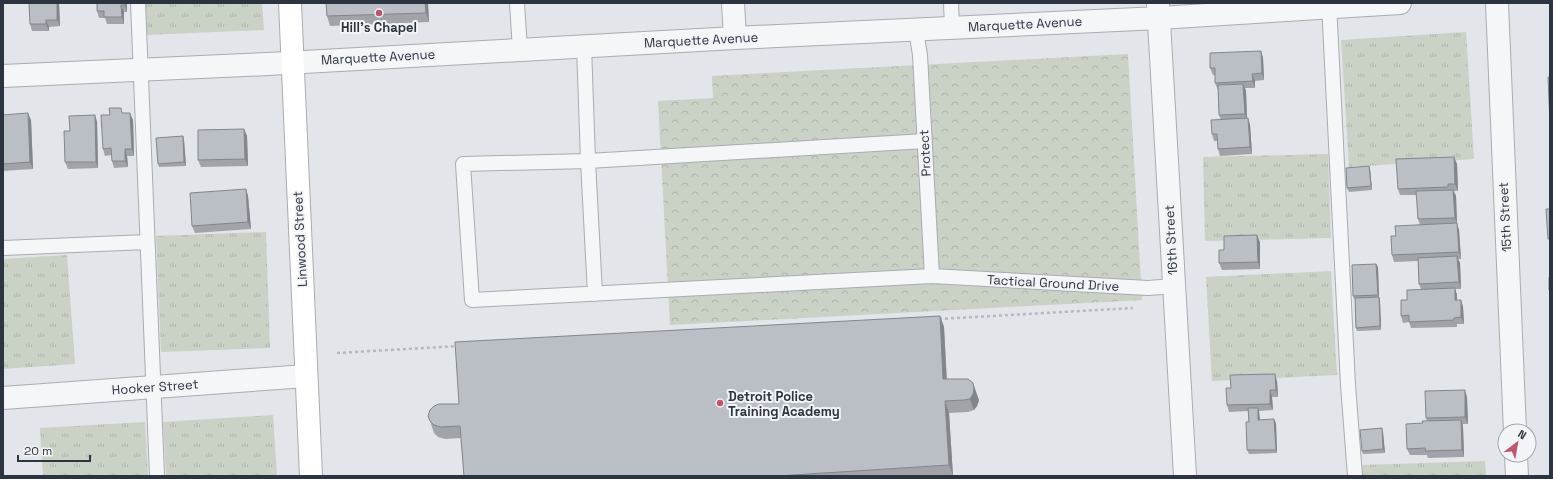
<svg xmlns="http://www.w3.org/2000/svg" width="1553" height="479" viewBox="0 0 1553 479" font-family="'Space Grotesk',sans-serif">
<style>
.grass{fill:url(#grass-tufts)}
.park{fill:url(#park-crowns)}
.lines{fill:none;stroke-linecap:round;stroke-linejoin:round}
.lane-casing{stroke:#a8acb3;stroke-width:16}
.street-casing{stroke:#a8acb3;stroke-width:24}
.secondary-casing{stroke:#a8acb3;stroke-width:24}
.path{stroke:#b5b8bd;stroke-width:2.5;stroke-dasharray:3 3;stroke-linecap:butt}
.lane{stroke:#f5f6f8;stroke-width:14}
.street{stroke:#f5f6f8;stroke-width:22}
.secondary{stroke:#fff;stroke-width:22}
.wall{fill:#a0a4a9}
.shaded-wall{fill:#82868a}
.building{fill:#babfc5;stroke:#82868a}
.poi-dot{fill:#bf576c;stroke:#f2f4f7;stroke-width:1.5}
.labels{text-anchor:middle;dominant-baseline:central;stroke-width:4;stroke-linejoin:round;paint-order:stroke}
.street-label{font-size:13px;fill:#2c343f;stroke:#f2f4f7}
.poi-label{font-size:13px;font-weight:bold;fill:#2c343f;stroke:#f2f4f7}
</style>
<defs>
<pattern id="grass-tufts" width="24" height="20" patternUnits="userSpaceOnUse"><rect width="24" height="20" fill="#c9d2c5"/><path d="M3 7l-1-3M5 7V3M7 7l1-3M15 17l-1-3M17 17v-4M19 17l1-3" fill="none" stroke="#adb5aa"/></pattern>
<pattern id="park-crowns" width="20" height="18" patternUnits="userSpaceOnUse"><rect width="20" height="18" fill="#c9d2c5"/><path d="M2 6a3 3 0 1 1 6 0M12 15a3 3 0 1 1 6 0" fill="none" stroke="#adb5aa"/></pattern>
</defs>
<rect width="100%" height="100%" fill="#e2e5e9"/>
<path class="grass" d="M144 3H262L264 30 146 35Z
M1466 32 1474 159 1349 167 1341 40Z
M1328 154 1331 238 1205 241 1203 157Z
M266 232 270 348 161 352 156 236Z
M67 255 75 364 3 369V259Z
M1331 271 1337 375 1212 381 1206 277Z
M273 415 277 476H166L163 422Z
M145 422 148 476H43L40 428Z
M1485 461 1486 476H1363L1362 465Z"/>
<path class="park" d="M1128 54 1142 300 670 325 658 101 713 98 712 76Z"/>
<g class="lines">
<g class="lane-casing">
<path id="lane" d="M138 3 157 476
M517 3 520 50
M951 3 952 28
M1329 3 1348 385 1355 476
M916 30 920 55 932 276
M584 46 588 161 925 141
M3 248 147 242
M595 294 588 161 463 164 472 300 932 276 1148 288 1174 286"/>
</g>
<g class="street-casing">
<path id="street" d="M733 3 735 38
M1497 3 1515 431
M1158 4 1185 476
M3 76 268 64 735 38 1159 18 1400 3
M3 398 306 376
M1516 455 1517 476"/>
</g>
<g class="secondary-casing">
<path id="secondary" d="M290 3 311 476"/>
</g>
<path class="path" d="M939 319 1133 308
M337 353 459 346"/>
<use href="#lane" class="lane"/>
<use href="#street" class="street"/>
<use href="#secondary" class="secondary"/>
</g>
<path class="wall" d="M29 3H59L60 26 49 27V31H32L30 24Z
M97 3H127V12H124V24H107L105 18H99L97 11Z
M326 3H428L429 22 330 26 327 16Z
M1261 51 1263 58 1264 80 1255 81V88H1245L1246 91 1247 118H1248L1250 125 1252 154 1220 156 1218 149V141H1214L1212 134 1221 120 1219 115 1218 90 1215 83V75H1213L1210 68Z
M123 113 133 120 134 156H127L128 167 114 168 112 161V155L105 156 103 149 110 115Z
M3 115 31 120 33 169 3 171Z
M95 115 97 122 98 168 68 169 65 162 70 131Z
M244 129 247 136 248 166 201 167 198 160Z
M183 136 184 140 186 166 159 167 158 164Z
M1454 157 1457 164 1458 191H1454L1456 196 1457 224 1459 230 1461 259H1458L1460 263 1461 289H1455L1457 295V300H1461L1463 307 1464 324H1457V327L1411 328 1409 322 1403 323 1401 316 1407 300 1421 289 1419 284 1418 261 1394 262 1392 255 1396 236 1420 225 1418 219 1417 195H1400L1398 189Z
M1369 166 1370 169 1372 190 1349 192 1347 188Z
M246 189 248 196 251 229 195 233 192 226Z
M1260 242V269L1222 270 1219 263 1224 250Z
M1376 264 1378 267 1379 297 1380 300 1381 330 1357 331 1356 328 1355 299H1354L1353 296Z
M940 316 944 327 947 379 979 400 977 406 974 410 968 412 949 413 953 476H464L461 438 445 439 438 437 434 433 430 421 459 404Z
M1277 381 1278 397H1272L1273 410 1259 411 1260 420 1276 423 1277 453 1249 454 1247 450 1249 422 1248 411 1229 412 1227 405 1231 388Z
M1467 397 1468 424H1463V427L1464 457 1428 458 1427 455H1410L1407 449 1423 423 1427 421 1426 418Z
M1383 432 1385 453 1363 454 1362 451Z"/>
<path class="shaded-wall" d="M57 3H59L60 26 57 20Z
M125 3H127V12L125 5Z
M425 3H428L429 22 426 13Z
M121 5 124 12V24L122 17Z
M46 20 49 27V31L46 24Z
M1261 51 1263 58 1264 80 1262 73Z
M1252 74 1255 81V88L1253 81Z
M1243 84 1246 91 1247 121 1245 114Z
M28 113 31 120 33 169 30 162Z
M130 113 133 120 134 156 132 149Z
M95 115 97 122 98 168 96 162Z
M1248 118 1250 125 1252 154 1250 147Z
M244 129 247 136 248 166 245 159Z
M183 136 184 140 186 166 184 162Z
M125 149 127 156 128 167 125 161Z
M1454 157 1457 164 1458 191 1455 184Z
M1369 166 1370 169 1372 190 1371 186Z
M246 189 248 196 251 229 248 222Z
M1453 190 1456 196 1457 224 1459 230 1461 259 1459 252 1457 224 1455 218Z
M1257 235 1260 242V269L1258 262Z
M1457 256 1460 263 1461 289 1459 282Z
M1376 264 1378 267 1379 298 1378 295Z
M1455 288 1457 295V307L1455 300Z
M1379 297 1380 300 1381 330 1380 326Z
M1461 300 1463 307 1464 324 1461 317Z
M940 316 944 327 947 390 943 379Z
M1275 374 1277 381 1278 397 1276 390Z
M973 383 979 400 977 406 974 410 970 399Z
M1270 390 1272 397 1273 410 1270 404Z
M1465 390 1467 397 1468 424 1465 417Z
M945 401 949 413 953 476 949 465Z
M1258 408 1259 411 1260 424 1258 420Z
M1274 419 1276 423 1277 453 1276 450Z
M1461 420 1463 427 1464 457 1462 450Z
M1382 428 1383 432 1385 453 1383 449Z"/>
<path class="building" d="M29 3H57V20H46V24H30Z
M97 3H125V5H121L122 17H104V11H97Z
M326 3H425L426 13 327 16Z
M1261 51 1262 73 1252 74 1253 81 1215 83V68H1210V53Z
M1548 77H1550V124Z
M1243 84 1245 114 1219 115 1218 85Z
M109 108H121L122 113H130L132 149H125V161H112L111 148 103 149 101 115H110Z
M28 113 30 162 3 164V115Z
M95 115 96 162H65L64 131H70L69 116Z
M1248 118 1250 147 1218 149 1217 134H1212L1211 120Z
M244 129 245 159 198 160V130Z
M183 136 184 162 158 164 156 138Z
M1454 157 1455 184H1448V187L1398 189 1396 159Z
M1369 166 1371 186 1347 188 1346 168Z
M246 189 248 222 192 226 190 193Z
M1453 190 1455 218 1418 219 1416 191Z
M1546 209H1550V239H1548Z
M1457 223 1459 252 1392 255 1391 236H1396L1395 226Z
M1257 235 1258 262 1219 263V250H1224V236Z
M1457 256 1459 282 1419 284 1418 258Z
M1376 264 1378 295 1353 296 1352 265Z
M1549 277H1550V290H1549Z
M1455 288V300H1461V317L1454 318V320L1409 322V315L1401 316V300H1407V290Z
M1379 297 1380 326 1356 328 1355 298Z
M940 316 943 379H968L973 383 974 388 973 394 970 399 964 400 945 401 949 465 777 476H464L460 426 441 427 434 425 430 421 428 416 430 410 434 406 439 404H459L455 342Z
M1275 374 1276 390H1270V404L1227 405 1226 388H1231L1230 375Z
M1465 390V417L1426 418 1425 391Z
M1248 408H1258V420L1274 419 1276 450H1247L1246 422H1249Z
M1461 420 1462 450 1426 451 1425 448 1407 449 1406 424 1423 423 1422 421Z
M1382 428 1383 449 1362 451 1360 430Z"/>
<g class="poi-dot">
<circle cx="379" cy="13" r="4"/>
<circle cx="720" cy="403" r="4"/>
</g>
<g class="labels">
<g class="street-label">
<text transform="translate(1025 24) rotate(-3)">Marquette Avenue</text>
<text transform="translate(701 40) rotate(-3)">Marquette Avenue</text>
<text transform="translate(378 57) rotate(-3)">Marquette Avenue</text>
<text transform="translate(925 153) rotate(-93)">Protect</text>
<text transform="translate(1505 217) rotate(-93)">15th Street</text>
<text transform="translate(300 239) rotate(-93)">Linwood Street</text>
<text transform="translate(1171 240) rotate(-93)">16th Street</text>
<text transform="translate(1053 283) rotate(3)">Tactical Ground Drive</text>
<text transform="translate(155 387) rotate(-4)">Hooker Street</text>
</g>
<g class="poi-label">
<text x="379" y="27">Hill's Chapel</text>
<text x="728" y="396" text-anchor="start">Detroit Police<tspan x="728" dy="15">Training Academy</tspan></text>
</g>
</g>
<rect width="1553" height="479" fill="none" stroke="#2c343f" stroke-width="8"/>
<g transform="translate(1517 443) rotate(31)"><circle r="19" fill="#f2f4f7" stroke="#a3a7ad"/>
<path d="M0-3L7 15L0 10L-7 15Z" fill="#bf576c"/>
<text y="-6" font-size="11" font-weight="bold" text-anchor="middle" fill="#2c343f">N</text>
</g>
<path d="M18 455v6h72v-6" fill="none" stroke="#2c343f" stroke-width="2"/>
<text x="24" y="455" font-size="12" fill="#2c343f" stroke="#f2f4f7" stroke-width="3" paint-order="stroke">20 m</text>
</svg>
